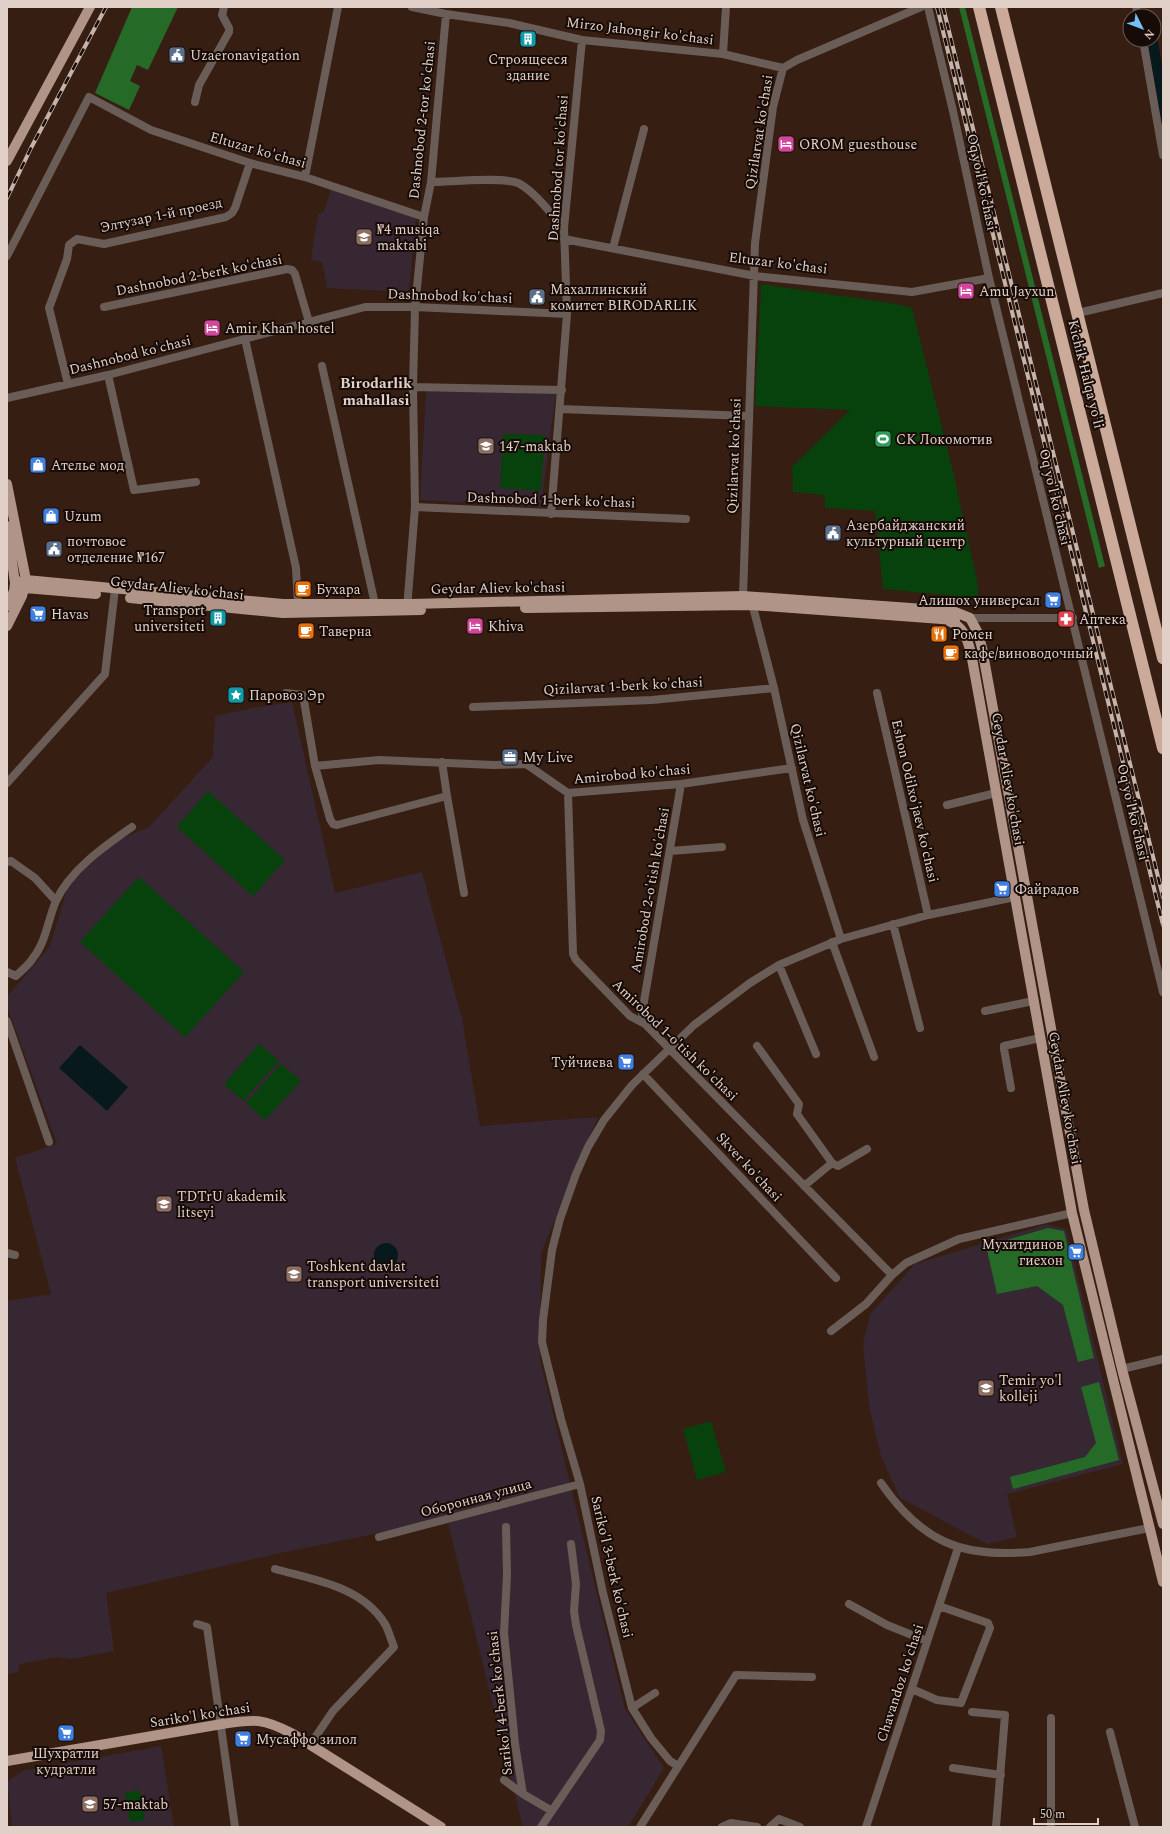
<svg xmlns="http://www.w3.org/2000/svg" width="1170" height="1834" viewBox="0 0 1170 1834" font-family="Spectral,serif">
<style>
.education{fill:#372732}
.green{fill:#07410c}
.forest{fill:#256b27}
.water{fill:#07191c}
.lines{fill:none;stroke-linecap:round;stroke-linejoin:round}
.minor{stroke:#6a5d57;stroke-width:8}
.major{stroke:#af9487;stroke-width:10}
.highway{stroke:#cbaa9a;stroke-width:12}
.rail-casing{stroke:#c6b4ab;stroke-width:4}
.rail{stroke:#170b07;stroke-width:2.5;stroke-dasharray:8;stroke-linecap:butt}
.labels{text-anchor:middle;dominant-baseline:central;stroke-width:4;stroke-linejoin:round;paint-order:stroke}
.street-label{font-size:14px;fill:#e1d0c8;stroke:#170b07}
.poi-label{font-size:14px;fill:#e1d0c8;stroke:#170b07;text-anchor:start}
.neighbourhood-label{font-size:15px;font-weight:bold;fill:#e1d0c8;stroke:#170b07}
</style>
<rect width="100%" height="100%" fill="#371e12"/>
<path class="education" d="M332 185 416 214 409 292 327 288 322 262 311 260 318 214 324 212Z
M426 391 556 392 541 507 420 500Z
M292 702 335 893 422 872 462 1019 480 1126 598 1117 541 1253 540 1360 625 1709 664 1768 628 1827H523L447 1519 271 1555 106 1593 114 1651 72 1659 57 1657 20 1664 18 1672 7 1674V1301L51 1294 15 1158 57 1144 7 1006V997L50 946 68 886 115 841 149 827 213 757 215 716 253 708Z
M1047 1224 1066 1229 1123 1464 1007 1494 1017 1537 987 1544 900 1498 881 1456 869 1407 863 1344 870 1314 915 1264Z
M161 1746 174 1827H12L7 1782 22 1771Z"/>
<path class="green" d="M761 284 897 304 912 308 953 471 978 585V598L883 589 875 511 825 508 824 495 793 492 792 467 850 410 755 406Z
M503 434 545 435 541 491 500 488Z
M208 791 285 860 253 896 177 827Z
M139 877 244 972 185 1037 80 942Z
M259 1044 279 1061 243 1101 224 1084Z
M281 1064 301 1081 265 1120 246 1103Z
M711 1421 726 1472 697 1480 683 1429Z
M140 1790 145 1820 130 1822 125 1793Z"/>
<path class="forest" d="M132 7H178L148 70 137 65 130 81 140 86 129 110 95 93Z
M959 7H965L1105 566 1099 568Z
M1048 1228 1064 1231 1094 1358 1078 1362 1063 1305 1037 1286 997 1294 986 1246Z
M1099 1382 1119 1460 1013 1489 1010 1477 1085 1457 1096 1443 1081 1387Z"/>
<path class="water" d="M1154 19 1163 71V131L1147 40H1154Z
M80 1045 128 1087 107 1111 59 1068Z
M374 1255a12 12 0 1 1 24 0a12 12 0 1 1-24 0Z"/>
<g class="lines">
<path class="minor" d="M412 7 446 14 509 23 582 40 723 54 783 68 773 107 755 243 743 596 753 607 774 688 803 820 841 939
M928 7 953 111 989 278 1163 992
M1136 7 1138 16
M1143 40 1163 155
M723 54 726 7
M783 68 797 60 921 7
M195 102 199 85 229 32V28L222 15 224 7
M305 177 338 7
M431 182C450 182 507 176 520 184 537 194 551 214 564 228
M564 239 755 276 912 292 989 278
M613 248 644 129
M7 256 89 97 151 130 250 163 305 177 424 217
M104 307 287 269 292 270 295 274 309 322
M1078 313 1163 293
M245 339 296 568 298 604
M322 366 375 604
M108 375 134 490 196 482
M68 384 49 308 67 259 69 245 77 239 104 244 226 217 232 213 235 208 250 163
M413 387 562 390
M7 398 108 375 365 307H415L567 314
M560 409 748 416
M415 507 686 519
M551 514 567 314 564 228 582 40
M407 609 415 507 413 387 415 307 424 217 431 182 446 14
M970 618H1073
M286 693 303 695 315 766 330 819 333 824 337 825 447 796
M877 693 928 915
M473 707 652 700 774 688
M442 762 447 796 464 893
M315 766 379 760 494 765 526 764 568 793 681 784 792 768
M7 783 105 674 115 589
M568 793 573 954 576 960 630 1016 645 1024 892 1275
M947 805 996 793
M670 851 722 847
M7 862 11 861 35 878 56 901
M893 924 920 1028
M832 942 874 1057
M779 965 816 1054
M7 972 16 976C22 970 29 965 33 958 46 942 48 919 56 901 70 870 105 846 132 827
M985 1011 1033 1001
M7 1021 49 1142
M645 1024 642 1013 681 784
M757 1046 799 1104 797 1114 832 1163 804 1186
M643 1074 836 1278
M1011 1088 1004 1049V1046L1040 1038
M832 1163 838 1166 867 1149
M7 1253 15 1255
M831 1331 866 1304 892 1275 906 1263 959 1239 1072 1213
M1122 1369 1163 1359
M881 1483C921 1541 960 1558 1030 1552L1149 1528
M506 1527 507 1575 504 1633 515 1744 523 1794 552 1811
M379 1537 580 1484
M275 1569C314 1580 361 1586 385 1624 389 1631 391 1640 394 1647L333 1711 310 1745
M849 1604 887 1625 927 1641
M197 1624 207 1627 235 1827
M912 1689 937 1700 961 1703 990 1628 988 1623 939 1606
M632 1708 655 1693
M972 1712 1005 1715 996 1827
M1110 1732 1135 1827
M678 1766 670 1761 651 1738 632 1708 603 1593 580 1484 561 1419 542 1342 543 1320 552 1250 560 1219 576 1174 588 1147 604 1120 632 1085 694 1025 750 983 779 965 841 939 928 915 1015 897
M953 1768 1001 1775
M504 1780 523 1794
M541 1827 600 1740 601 1731 576 1625 574 1611 576 1584 571 1544
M640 1827 736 1675 812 1677
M722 1827 731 1823 757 1827
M770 1827 779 1819 800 1827
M866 1827 958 1548
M1051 1827V1718"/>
<path class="major" d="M7 161 90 7
M7 484 26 580 22 596 7 626
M7 526 15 583 14 591 7 606
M15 583 26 580 283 604H411L743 596 938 610 955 612 970 618 978 633 982 648 1084 1210 1123 1373 1163 1524
M15 583 25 588 96 594
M130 598 283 613 421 610
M525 608 751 605 955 620
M949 621C964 627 967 638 971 653L1072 1213 1163 1582
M7 1761 222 1724C255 1719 263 1718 293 1734L441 1827"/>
<path class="highway" d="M979 7 1163 748
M1001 7 1163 658"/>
<g class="rail-casing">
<path id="rail" d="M937 7 1163 925
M943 7 1163 897
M7 198 31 148 106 7"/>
</g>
<use href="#rail" class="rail"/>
</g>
<defs>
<g id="building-square" transform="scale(0.9)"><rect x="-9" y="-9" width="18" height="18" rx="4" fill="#0f9aa8" stroke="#170b07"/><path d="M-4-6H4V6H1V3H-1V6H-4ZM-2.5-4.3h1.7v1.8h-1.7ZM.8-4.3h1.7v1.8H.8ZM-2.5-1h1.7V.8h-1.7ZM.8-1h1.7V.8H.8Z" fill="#fff"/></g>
<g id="civic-square" transform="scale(0.9)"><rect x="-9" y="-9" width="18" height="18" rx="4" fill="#5c6f8a" stroke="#170b07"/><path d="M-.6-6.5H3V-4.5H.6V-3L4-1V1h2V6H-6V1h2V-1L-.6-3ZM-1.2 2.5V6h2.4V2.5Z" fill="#fff"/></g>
<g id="hotel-square" transform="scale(0.9)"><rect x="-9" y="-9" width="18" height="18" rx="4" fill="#d1479c" stroke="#170b07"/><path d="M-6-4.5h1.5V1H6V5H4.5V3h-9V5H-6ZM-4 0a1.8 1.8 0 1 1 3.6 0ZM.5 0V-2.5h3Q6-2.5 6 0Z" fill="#fff"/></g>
<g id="school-square" transform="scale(0.9)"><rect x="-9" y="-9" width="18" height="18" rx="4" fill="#8d6e63" stroke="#170b07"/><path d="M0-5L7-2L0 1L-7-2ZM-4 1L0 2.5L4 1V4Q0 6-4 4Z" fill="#fff"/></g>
<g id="stadium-square" transform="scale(0.9)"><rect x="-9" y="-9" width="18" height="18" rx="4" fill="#2e9e5b" stroke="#170b07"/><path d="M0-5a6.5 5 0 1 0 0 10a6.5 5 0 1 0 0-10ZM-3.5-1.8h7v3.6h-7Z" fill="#fff"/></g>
<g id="shop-square" transform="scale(0.9)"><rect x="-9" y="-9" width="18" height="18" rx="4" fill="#3f7fe0" stroke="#170b07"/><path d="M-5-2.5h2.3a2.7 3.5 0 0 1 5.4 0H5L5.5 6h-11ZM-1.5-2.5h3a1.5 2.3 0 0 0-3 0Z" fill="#fff"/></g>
<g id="cafe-square" transform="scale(0.9)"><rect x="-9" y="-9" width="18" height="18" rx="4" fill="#e8710a" stroke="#170b07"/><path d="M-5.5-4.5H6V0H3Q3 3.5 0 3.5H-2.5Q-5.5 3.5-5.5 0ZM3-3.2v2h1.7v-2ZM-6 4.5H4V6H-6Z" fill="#fff"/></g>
<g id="supermarket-square" transform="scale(0.9)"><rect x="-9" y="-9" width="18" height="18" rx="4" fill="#3f7fe0" stroke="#170b07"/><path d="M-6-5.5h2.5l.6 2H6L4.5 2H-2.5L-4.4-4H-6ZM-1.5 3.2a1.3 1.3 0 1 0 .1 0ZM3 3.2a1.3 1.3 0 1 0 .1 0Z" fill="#fff"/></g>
<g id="pharmacy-square" transform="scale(0.9)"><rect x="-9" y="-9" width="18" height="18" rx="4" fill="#e0444e" stroke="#170b07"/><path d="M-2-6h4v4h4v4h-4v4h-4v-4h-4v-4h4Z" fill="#fff"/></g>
<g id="restaurant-square" transform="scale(0.9)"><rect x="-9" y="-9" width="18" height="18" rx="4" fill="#e8710a" stroke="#170b07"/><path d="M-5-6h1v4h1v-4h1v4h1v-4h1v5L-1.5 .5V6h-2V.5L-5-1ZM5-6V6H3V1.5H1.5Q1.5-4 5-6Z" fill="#fff"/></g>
<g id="sight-square" transform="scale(0.9)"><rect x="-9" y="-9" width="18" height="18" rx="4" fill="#0f9aa8" stroke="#170b07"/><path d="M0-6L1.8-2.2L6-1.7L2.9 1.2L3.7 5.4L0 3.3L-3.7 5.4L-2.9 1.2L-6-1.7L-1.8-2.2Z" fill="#fff"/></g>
<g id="office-square" transform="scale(0.9)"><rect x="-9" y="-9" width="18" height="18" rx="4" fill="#5c6f8a" stroke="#170b07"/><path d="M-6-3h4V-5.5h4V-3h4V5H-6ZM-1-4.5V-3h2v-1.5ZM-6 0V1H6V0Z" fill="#fff"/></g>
<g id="university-square" transform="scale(0.9)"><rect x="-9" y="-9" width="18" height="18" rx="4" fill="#8d6e63" stroke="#170b07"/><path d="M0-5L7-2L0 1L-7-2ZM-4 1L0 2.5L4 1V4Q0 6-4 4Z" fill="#fff"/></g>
</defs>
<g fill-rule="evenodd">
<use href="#building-square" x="528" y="39"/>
<use href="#civic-square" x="177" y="55"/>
<use href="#hotel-square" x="786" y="144"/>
<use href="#school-square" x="364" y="237"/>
<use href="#hotel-square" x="966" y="291"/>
<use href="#civic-square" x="537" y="297"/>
<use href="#hotel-square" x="212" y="328"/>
<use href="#stadium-square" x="883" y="439"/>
<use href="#school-square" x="486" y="446"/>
<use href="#shop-square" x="38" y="465"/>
<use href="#shop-square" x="51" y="516"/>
<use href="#civic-square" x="833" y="533"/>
<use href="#civic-square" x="54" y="549"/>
<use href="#cafe-square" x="303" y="589"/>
<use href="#supermarket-square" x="1053" y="600"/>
<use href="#supermarket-square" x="38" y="614"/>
<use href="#building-square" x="218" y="618"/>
<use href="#pharmacy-square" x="1066" y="619"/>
<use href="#hotel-square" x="475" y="626"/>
<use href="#cafe-square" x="306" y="631"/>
<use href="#restaurant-square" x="939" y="634"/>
<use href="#cafe-square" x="951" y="653"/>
<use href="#sight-square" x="236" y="695"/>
<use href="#office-square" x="510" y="757"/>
<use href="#supermarket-square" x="1002" y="889"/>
<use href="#supermarket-square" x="626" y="1062"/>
<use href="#university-square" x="164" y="1204"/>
<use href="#supermarket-square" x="1076" y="1252"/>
<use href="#university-square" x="294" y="1274"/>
<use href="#university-square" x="986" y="1388"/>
<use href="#supermarket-square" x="66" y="1733"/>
<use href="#supermarket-square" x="243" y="1739"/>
<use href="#school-square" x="90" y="1804"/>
</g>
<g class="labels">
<g class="street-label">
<text transform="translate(640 31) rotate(7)">Mirzo Jahongir ko'chasi</text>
<text transform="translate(422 120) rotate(-84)">Dashnobod 2-tor ko'chasi</text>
<text transform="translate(759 132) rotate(-81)">Qizilarvat ko'chasi</text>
<text transform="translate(258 150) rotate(16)">Eltuzar ko'chasi</text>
<text transform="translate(558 168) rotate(-86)">Dashnobod tor ko'chasi</text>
<text transform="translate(982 182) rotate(78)">Oq yo'l ko'chasi</text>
<text transform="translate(161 215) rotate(-12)">Элтузар 1-й проезд</text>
<text transform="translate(778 263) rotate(7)">Eltuzar ko'chasi</text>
<text transform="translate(199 275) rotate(-11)">Dashnobod 2-berk ko'chasi</text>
<text transform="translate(450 296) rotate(2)">Dashnobod ko'chasi</text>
<text transform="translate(130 355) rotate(-14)">Dashnobod ko'chasi</text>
<text transform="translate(1086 374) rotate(76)">Kichik Halqa yo'li</text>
<text transform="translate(734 456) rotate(-88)">Qizilarvat ko'chasi</text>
<text transform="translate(1055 497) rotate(77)">Oq yo'l ko'chasi</text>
<text transform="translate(551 500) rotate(2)">Dashnobod 1-berk ko'chasi</text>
<text transform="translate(177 588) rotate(6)">Geydar Aliev ko'chasi</text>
<text transform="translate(498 588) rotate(-1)">Geydar Aliev ko'chasi</text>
<text transform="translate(623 686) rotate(-3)">Qizilarvat 1-berk ko'chasi</text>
<text transform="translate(632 774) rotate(-5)">Amirobod ko'chasi</text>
<text transform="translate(1008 779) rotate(80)">Geydar Aliev ko'chasi</text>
<text transform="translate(808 780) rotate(77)">Qizilarvat ko'chasi</text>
<text transform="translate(915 801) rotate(77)">Eshon Odilxo'jaev ko'chasi</text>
<text transform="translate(1133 812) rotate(77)">Oq yo'l ko'chasi</text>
<text transform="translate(650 890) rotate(-80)">Amirobod 2-o'tish ko'chasi</text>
<text transform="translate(675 1040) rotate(44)">Amirobod 1-o'tish ko'chasi</text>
<text transform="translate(1065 1098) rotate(80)">Geydar Aliev ko'chasi</text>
<text transform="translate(749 1167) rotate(47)">Skver ko'chasi</text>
<text transform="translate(476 1498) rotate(-15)">Оборонная улица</text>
<text transform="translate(612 1567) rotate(77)">Sariko'l 3-berk ko'chasi</text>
<text transform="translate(900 1683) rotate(-72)">Chavandoz ko'chasi</text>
<text transform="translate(500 1703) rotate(-96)">Sariko'l 4-berk ko'chasi</text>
<text transform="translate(200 1715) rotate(-9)">Sariko'l ko'chasi</text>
</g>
<g class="poi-label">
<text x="190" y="55">Uzaeronavigation</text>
<text x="528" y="59" text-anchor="middle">Строящееся<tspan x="528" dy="16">здание</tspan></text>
<text x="799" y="144">OROM guesthouse</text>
<text x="377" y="229">№4 musiqa<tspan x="377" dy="16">maktabi</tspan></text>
<text x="550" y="289">Махаллинский<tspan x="550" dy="16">комитет BIRODARLIK</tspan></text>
<text x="979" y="291">Amu Jayxun</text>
<text x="225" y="328">Amir Khan hostel</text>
<text x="896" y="439">СК Локомотив</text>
<text x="499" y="446">147-maktab</text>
<text x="51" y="465">Ателье мод</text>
<text x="64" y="516">Uzum</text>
<text x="846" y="525">Азербайджанский<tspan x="846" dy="16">культурный центр</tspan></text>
<text x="67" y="541">почтовое<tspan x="67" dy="16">отделение №167</tspan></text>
<text x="316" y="589">Бухара</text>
<text x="1040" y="600" text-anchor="end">Алишох универсал</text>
<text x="205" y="610" text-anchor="end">Transport<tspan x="205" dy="16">universiteti</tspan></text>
<text x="51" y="614">Havas</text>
<text x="1079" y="619">Аптека</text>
<text x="488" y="626">Khiva</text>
<text x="319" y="631">Таверна</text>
<text x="952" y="634">Ромен</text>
<text x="964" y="653">кафе/виноводочный</text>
<text x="249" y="695">Паровоз Эр</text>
<text x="523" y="757">My Live</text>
<text x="1015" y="889">Файрадов</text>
<text x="613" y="1062" text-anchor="end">Туйчиева</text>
<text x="177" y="1196">TDTrU akademik<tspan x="177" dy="16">litseyi</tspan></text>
<text x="1063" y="1244" text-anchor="end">Мухитдинов<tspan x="1063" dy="16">гиехон</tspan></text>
<text x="307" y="1266">Toshkent davlat<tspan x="307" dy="16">transport universiteti</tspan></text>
<text x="999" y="1380">Temir yo'l<tspan x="999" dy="16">kolleji</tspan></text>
<text x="256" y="1739">Мусаффо зилол</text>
<text x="66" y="1753" text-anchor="middle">Шухратли<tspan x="66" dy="16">кудратли</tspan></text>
<text x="103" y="1804">57-maktab</text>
</g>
<g class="neighbourhood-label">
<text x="376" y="383">Birodarlik<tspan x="376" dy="17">mahallasi</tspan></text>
</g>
</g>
<rect width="1170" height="1834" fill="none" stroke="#e1d0c8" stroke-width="16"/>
<g transform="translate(1142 28) rotate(132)"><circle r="19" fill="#170b07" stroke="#685a54"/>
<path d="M0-3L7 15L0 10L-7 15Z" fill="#72c1f5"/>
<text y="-6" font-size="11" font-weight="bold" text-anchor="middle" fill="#e1d0c8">N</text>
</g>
<path d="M1034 1818v6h64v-6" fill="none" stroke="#e1d0c8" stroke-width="2"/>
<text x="1040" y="1818" font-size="12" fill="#e1d0c8" stroke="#170b07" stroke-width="3" paint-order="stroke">50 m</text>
</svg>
